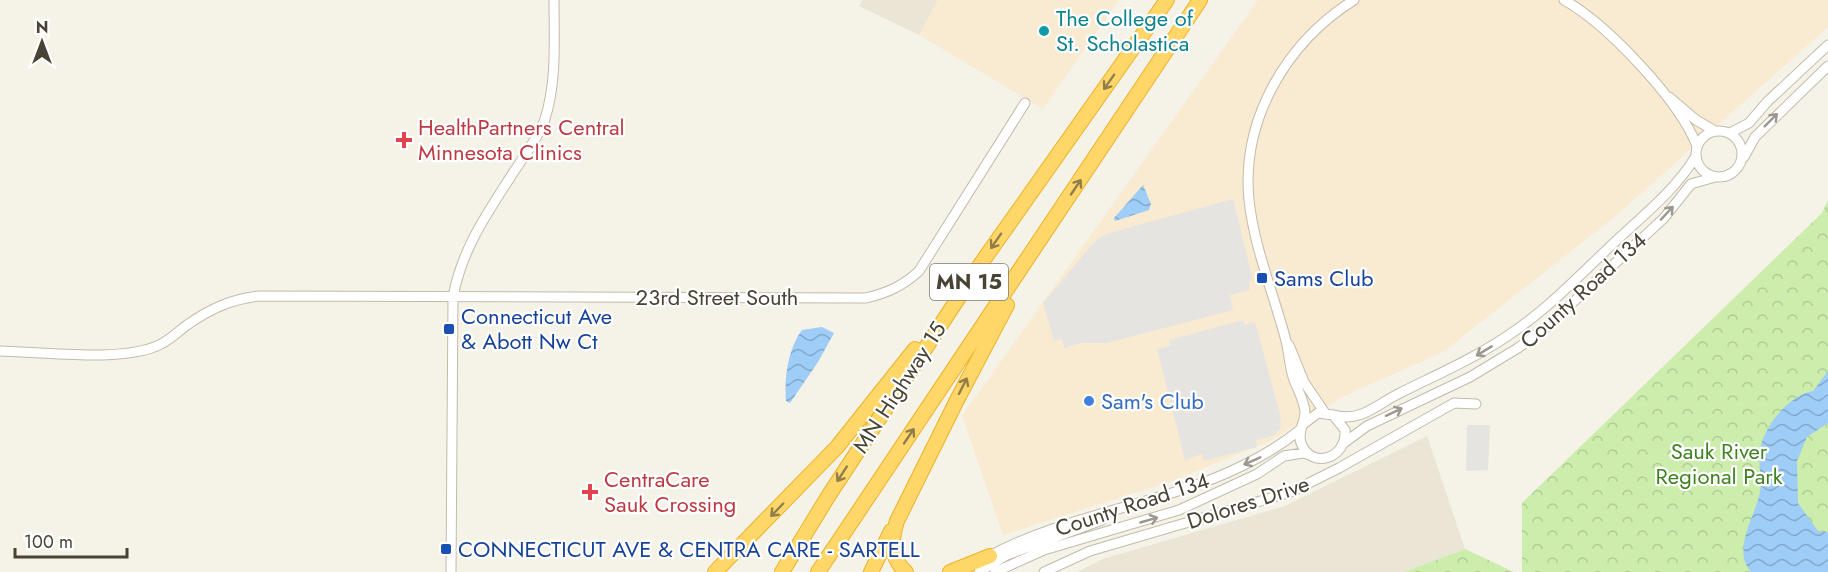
<svg xmlns="http://www.w3.org/2000/svg" width="1828" height="572" viewBox="0 0 1828 572" font-family="Jost,sans-serif">
<style>
.residential{fill:#eae5d5}
.commercial{fill:#f9ebd1}
.forest{fill:url(#forest-crowns)}
.parking{fill:#e6e4e0}
.water{fill:url(#water-waves)}
.lines{fill:none;stroke-linecap:round;stroke-linejoin:round}
.minor-casing{stroke:#c2bba9;stroke-width:11}
.highway-casing{stroke:#ecb22a;stroke-width:16}
.minor{stroke:#fff;stroke-width:9}
.highway{stroke:#ffd769;stroke-width:14}
.oneway{stroke:#927e4a}
.oneway2{stroke:#9b9890}
.culture-dot{fill:#0f9aa8;stroke:#fff;stroke-width:2}
.health-dot{fill:#e0444e;stroke:#fff;stroke-width:2}
.transit-dot{fill:#1a4fb4;stroke:#fff;stroke-width:2}
.shop-dot{fill:#3f7fe0;stroke:#fff;stroke-width:2}
.labels{text-anchor:middle;dominant-baseline:central;stroke-width:4.5;stroke-linejoin:round;paint-order:stroke}
.shield{fill:#fff;stroke:#807b72;stroke-width:1.5}
.shield-label{font-size:21px;font-weight:bold;fill:#494335}
.culture-label{font-size:22px;fill:#0d838f;stroke:#fff;text-anchor:start}
.health-label{font-size:22px;fill:#be3a42;stroke:#fff;text-anchor:start}
.transit-label{font-size:22px;fill:#164399;stroke:#fff;text-anchor:start}
.street-label{font-size:22px;fill:#494335;stroke:#fff}
.shop-label{font-size:22px;fill:#366cbe;stroke:#fff;text-anchor:start}
.park-label{font-size:22px;fill:#408122;stroke:#fff}
</style>
<defs>
<pattern id="forest-crowns" width="20" height="18" patternUnits="userSpaceOnUse" patternTransform="scale(1.5)"><rect width="20" height="18" fill="#ccedac"/><path d="M2 6a3 3 0 1 1 6 0M12 15a3 3 0 1 1 6 0" fill="none" stroke="#b1cc95"/></pattern>
<pattern id="water-waves" width="16" height="10" patternUnits="userSpaceOnUse" patternTransform="scale(1.5)"><rect width="16" height="10" fill="#9ecdf7"/><path d="M0 5q4-4 8 0t8 0" fill="none" stroke="#83a8c9"/></pattern>
</defs>
<rect width="100%" height="100%" fill="#f5f2e7"/>
<path class="residential" d="M863 0H938L919 35 859 6Z
M1427 436 1465 549 1404 572H1077L1103 559 1285 506Z"/>
<path class="commercial" d="M938 0H1119L1043 109 919 35Z
M1258 0H1828V27L1617 215 1443 352 1344 396 1270 441 1175 480 1003 535 962 416Z"/>
<path class="forest" d="M1828 200V572H1522V503L1822 213Z
M1465 549 1514 572H1404Z"/>
<path class="parking" d="M1233 199 1253 280 1249 282 1250 290 1230 295 1233 310 1107 343H1081L1064 348 1062 339 1054 341 1043 303 1096 240 1109 233Z
M1243 320 1245 325 1255 322 1281 418 1280 429 1273 436 1256 440 1257 447 1204 461 1202 454 1185 460 1157 349 1171 346 1169 340Z
M1467 425H1490L1488 470 1466 471Z"/>
<path class="water" d="M1143 185 1151 204 1149 210 1115 221 1114 218Z
M822 327 834 333 818 362 790 403 786 401C784 379 788 348 802 330Z
M1828 371V423L1807 437 1797 461 1798 503 1818 531 1828 532V572H1751C1731 549 1756 515 1760 492 1762 478 1758 464 1760 450 1764 426 1789 395 1813 391Z"/>
<g class="lines">
<g class="minor-casing">
<path id="minor" d="M1564 0C1607 24 1679 100 1697 146
M1669 97 1696 120 1715 131
M1696 154a23 23 0 1 1 46 0a23 23 0 1 1-46 0Z
M1730 133 1749 123 1767 102 1828 45
M1744 157 1755 137 1828 66
M1289 345 1304 382 1325 413
M0 351C41 352 126 363 161 344 171 339 179 331 187 325 210 309 231 299 259 296L866 298C887 293 903 286 919 271L1025 103
M1334 415C1361 423 1377 404 1400 393 1440 373 1480 356 1516 330 1553 304 1585 270 1618 239 1646 213 1676 189 1696 156
M1302 425 1318 413 1333 415 1345 430C1347 459 1311 470 1301 443 1297 432 1305 423 1305 412 1304 399 1297 389 1293 377 1289 364 1289 350 1285 337 1273 292 1254 247 1249 200 1241 119 1287 42 1354 0
M1344 443 1367 426 1470 377 1518 348 1543 330 1664 218 1691 184 1715 177
M986 558C1084 503 1209 504 1301 429
M451 572 453 297C462 248 488 212 515 170 526 154 538 137 545 119 557 81 554 39 554 0
M979 572 1007 555 1102 520
M995 572 1044 550 1179 510 1257 474 1284 456 1303 453 1310 455
M1044 572 1090 551 1291 492 1339 468 1454 403 1476 404"/>
</g>
<g class="highway-casing">
<path id="highway" d="M715 572 837 447 915 349
M782 572 829 495 982 262 1167 0
M818 572 1200 0
M871 572 891 531
M906 572C890 558 891 540 897 521L957 400 1007 305
M950 572 990 556"/>
</g>
<use href="#minor" class="minor"/>
<use href="#highway" class="highway"/>
</g>
<defs><path id="oneway-shaft" d="M-6 0H5M1.5-3L5.5 0L1.5 3" fill="none" stroke-width="1.6" stroke-linecap="round" stroke-linejoin="round" transform="scale(1.5)"/></defs>
<g class="oneway">
<use href="#oneway-shaft" transform="translate(1109 82) rotate(125)"/>
<use href="#oneway-shaft" transform="translate(1076 187) rotate(-56)"/>
<use href="#oneway-shaft" transform="translate(996 241) rotate(125)"/>
<use href="#oneway-shaft" transform="translate(963 386) rotate(-63)"/>
<use href="#oneway-shaft" transform="translate(909 436) rotate(-56)"/>
<use href="#oneway-shaft" transform="translate(842 474) rotate(123)"/>
<use href="#oneway-shaft" transform="translate(777 510) rotate(134)"/>
</g>
<g class="oneway2">
<use href="#oneway-shaft" transform="translate(1771 120) rotate(-45)"/>
<use href="#oneway-shaft" transform="translate(1667 213) rotate(-47)"/>
<use href="#oneway-shaft" transform="translate(1484 351) rotate(149)"/>
<use href="#oneway-shaft" transform="translate(1394 412) rotate(-25)"/>
<use href="#oneway-shaft" transform="translate(1252 461) rotate(156)"/>
<use href="#oneway-shaft" transform="translate(1149 520) rotate(-16)"/>
</g>
<circle class="culture-dot" cx="1044" cy="31" r="6"/>
<g class="health-dot">
<path d="M401 131h6v6h6v6h-6v6h-6v-6h-6v-6h6z"/>
<path d="M587 483h6v6h6v6h-6v6h-6v-6h-6v-6h6z"/>
</g>
<g class="transit-dot">
<rect x="1256" y="272" width="12" height="12" rx="3"/>
<rect x="443" y="323" width="12" height="12" rx="3"/>
<rect x="440" y="543" width="12" height="12" rx="3"/>
</g>
<circle class="shop-dot" cx="1089" cy="401" r="6"/>
<g class="labels">
<rect class="shield" x="930" y="264" width="78" height="36" rx="4.5"/>
<g class="shield-label">
<text x="969" y="282">MN 15</text>
</g>
<g class="culture-label">
<text x="1056" y="18">The College of<tspan x="1056" dy="25">St. Scholastica</tspan></text>
</g>
<g class="health-label">
<text x="418" y="127">HealthPartners Central<tspan x="418" dy="25">Minnesota Clinics</tspan></text>
<text x="604" y="479">CentraCare<tspan x="604" dy="25">Sauk Crossing</tspan></text>
</g>
<g class="transit-label">
<text x="1274" y="278">Sams Club</text>
<text x="461" y="316">Connecticut Ave<tspan x="461" dy="25">&amp; Abott Nw Ct</tspan></text>
<text x="458" y="549">CONNECTICUT AVE &amp; CENTRA CARE - SARTELL</text>
</g>
<g class="street-label">
<text transform="translate(1583 290) rotate(-42)">County Road 134</text>
<text x="717" y="297">23rd Street South</text>
<text transform="translate(899 387) rotate(-57)">MN Highway 15</text>
<text transform="translate(1248 502) rotate(-18)">Dolores Drive</text>
<text transform="translate(1132 504) rotate(-18)">County Road 134</text>
</g>
<g class="shop-label">
<text x="1101" y="401">Sam's Club</text>
</g>
<g class="park-label">
<text x="1719" y="451">Sauk River<tspan x="1719" dy="25">Regional Park</tspan></text>
</g>
</g>
<g transform="translate(42 42)" stroke="#ffffff" stroke-width="4.5" paint-order="stroke">
<path d="M0-4.5L10 22L0 15L-10 22Z" fill="#494335"/>
<text y="-9" font-size="16" font-weight="bold" text-anchor="middle" fill="#494335">N</text>
</g>
<path d="M15 548v9h112v-9" fill="none" stroke="#494335" stroke-width="3"/>
<text x="24" y="548" font-size="18" fill="#494335" stroke="#ffffff" stroke-width="4.5" paint-order="stroke">100 m</text>
</svg>
